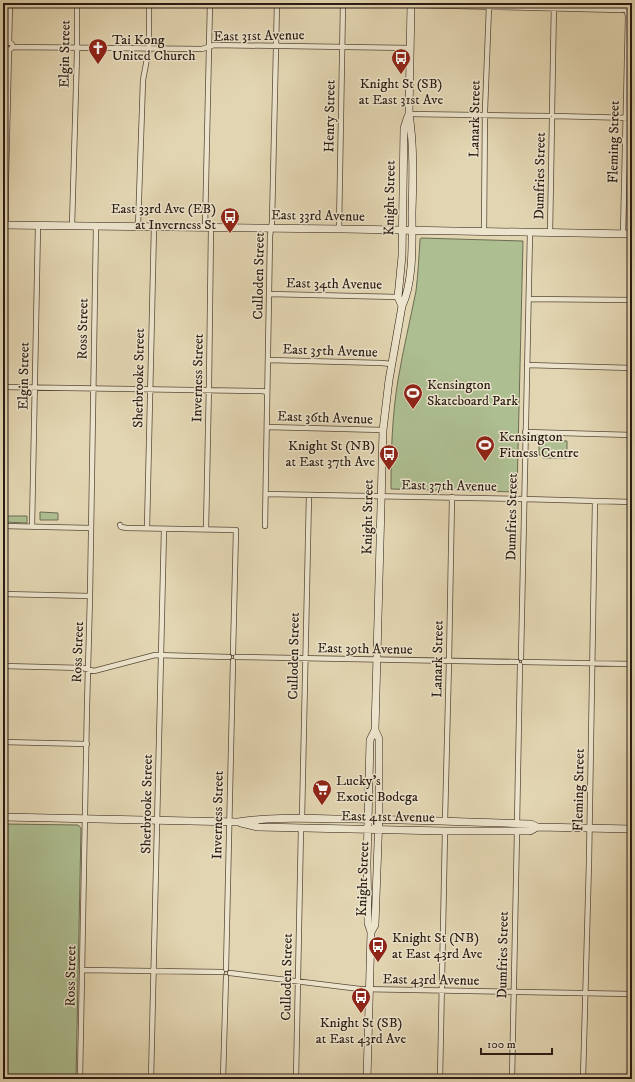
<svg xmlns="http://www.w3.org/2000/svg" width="635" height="1082" viewBox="0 0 635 1082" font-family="'IM FELL DW Pica',serif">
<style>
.green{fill:#adbe91;stroke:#6c6c52}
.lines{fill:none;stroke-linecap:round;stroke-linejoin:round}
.street-casing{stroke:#584a3a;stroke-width:6}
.secondary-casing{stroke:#2a1b13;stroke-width:8}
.street{stroke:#ece4cc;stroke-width:4.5}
.secondary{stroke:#ece4cc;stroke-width:7}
.labels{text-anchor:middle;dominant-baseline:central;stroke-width:3;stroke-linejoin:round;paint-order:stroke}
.street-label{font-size:14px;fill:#2a1b13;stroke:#ece4cc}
.poi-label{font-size:14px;fill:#2a1b13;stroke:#ece4cc;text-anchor:start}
</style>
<rect width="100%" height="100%" fill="#e2d5b1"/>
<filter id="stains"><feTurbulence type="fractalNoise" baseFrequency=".005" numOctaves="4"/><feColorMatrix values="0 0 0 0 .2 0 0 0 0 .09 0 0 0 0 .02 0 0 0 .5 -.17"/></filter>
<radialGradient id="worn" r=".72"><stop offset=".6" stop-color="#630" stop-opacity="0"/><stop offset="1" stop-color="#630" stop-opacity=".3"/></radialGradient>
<path class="green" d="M421 238 523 241 517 492 391 489C391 453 392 416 398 380 403 350 410 321 416 291 418 274 419 257 420 239Z
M539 440 567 441V458H543V455H539Z
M40 512 58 513V520H40Z
M5 516H27V523L5 522Z
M3 824 78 825 81 828 76 1079H3Z"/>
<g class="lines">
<g class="street-casing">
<path id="street" d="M411 5 621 10 632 7
M5.5 46a3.5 3.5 0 1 1 7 0a3.5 3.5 0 1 1-7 0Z
M9 43 10 3
M13 47 202 49 214 45 410 48
M409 114 549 116
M552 114 554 3
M554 116 632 118
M6 225V178L9 50
M72 226 77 53V3
M138 227 143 80 149 48V3
M205 228 210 3
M339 229 343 3
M484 232 485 110 489 6
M550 233 552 119
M623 234 628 16 625 3
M269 294 398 297
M529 299 632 300
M268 360 381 363 392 364
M527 365 632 368
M3 387 262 391 267 392
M267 427 383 430
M525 432 632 435
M266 494 524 499 632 502
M120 525 121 527 127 528 236 530 233 653
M3 526 91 528
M265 526 270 236 272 222 277 3
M32 527 38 226
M147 528 154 227
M206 529 209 384 211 228
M3 594 90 596
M236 657 517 662
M521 658 530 233
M524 662 632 664
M3 666 83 668 94 671 155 655 229 657
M3 742 87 744
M302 818 309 495
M445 821 449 661 452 497
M517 824 520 665
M226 969 233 661
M83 970 222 972
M230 973 360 989 632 994
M80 1079 87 706 90 596 96 226
M151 1079 164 529
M223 1079 226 977
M296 1079 301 828
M440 1079 445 831
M512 1079 517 831
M583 1079 589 862 595 501"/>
</g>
<g class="secondary-casing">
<path id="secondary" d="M3 225 344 229 632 234
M402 306 398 297 402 256 404 128 408 116
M3 817 238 822C276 816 316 819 354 819 413 820 472 822 531 824L537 827
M241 823 258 827 445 831H530L537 827 632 829
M371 932 375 925 379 815V739L375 730
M367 1079 371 932 368 923 367 863 370 740 375 730 383 430 389 380 402 306C414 281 412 240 412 212 413 180 414 146 409 114L411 3"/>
</g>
<use href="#street" class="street"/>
<use href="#secondary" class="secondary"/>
</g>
<defs>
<g id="church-pin" transform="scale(1)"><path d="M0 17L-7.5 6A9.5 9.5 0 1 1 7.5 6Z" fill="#8f2418" stroke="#ece4cc"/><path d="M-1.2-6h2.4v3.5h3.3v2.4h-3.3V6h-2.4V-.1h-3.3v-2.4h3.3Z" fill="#fff"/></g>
<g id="bus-pin" transform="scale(1)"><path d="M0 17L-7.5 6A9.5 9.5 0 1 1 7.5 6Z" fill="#8f2418" stroke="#ece4cc"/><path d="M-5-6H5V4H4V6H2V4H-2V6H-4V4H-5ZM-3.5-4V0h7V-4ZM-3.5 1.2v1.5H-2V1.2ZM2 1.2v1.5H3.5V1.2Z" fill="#fff"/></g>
<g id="stadium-pin" transform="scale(1)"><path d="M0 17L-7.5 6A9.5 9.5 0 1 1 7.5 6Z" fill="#8f2418" stroke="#ece4cc"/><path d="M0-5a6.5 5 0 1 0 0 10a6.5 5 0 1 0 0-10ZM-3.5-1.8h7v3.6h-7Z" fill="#fff"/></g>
<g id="supermarket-pin" transform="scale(1)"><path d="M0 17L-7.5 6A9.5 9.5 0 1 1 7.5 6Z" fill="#8f2418" stroke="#ece4cc"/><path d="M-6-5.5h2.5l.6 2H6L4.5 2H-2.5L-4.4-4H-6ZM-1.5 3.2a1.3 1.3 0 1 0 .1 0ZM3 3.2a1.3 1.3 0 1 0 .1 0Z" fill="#fff"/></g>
</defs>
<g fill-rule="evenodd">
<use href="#church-pin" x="98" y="48"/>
<use href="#bus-pin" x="401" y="58"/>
<use href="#bus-pin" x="230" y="217"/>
<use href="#stadium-pin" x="413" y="393"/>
<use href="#stadium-pin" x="485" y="445"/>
<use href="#bus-pin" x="389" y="454"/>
<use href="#supermarket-pin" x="322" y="789"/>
<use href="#bus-pin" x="378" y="946"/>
<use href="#bus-pin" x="361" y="997"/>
</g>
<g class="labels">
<g class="street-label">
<text transform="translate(259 36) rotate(-1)">East 31st Avenue</text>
<text transform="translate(65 54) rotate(-89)">Elgin Street</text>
<text transform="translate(330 116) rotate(-89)">Henry Street</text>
<text transform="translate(475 119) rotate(-89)">Lanark Street</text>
<text transform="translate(614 142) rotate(-89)">Fleming Street</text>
<text transform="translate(540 176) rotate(-89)">Dumfries Street</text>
<text transform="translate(390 198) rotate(-89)">Knight Street</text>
<text transform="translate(318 216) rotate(1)">East 33rd Avenue</text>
<text transform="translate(259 276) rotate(-89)">Culloden Street</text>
<text transform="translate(334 284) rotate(1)">East 34th Avenue</text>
<text transform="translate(83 329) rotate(-89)">Ross Street</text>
<text transform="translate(330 351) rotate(2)">East 35th Avenue</text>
<text transform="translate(24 376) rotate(-89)">Elgin Street</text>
<text transform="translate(139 378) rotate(-89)">Sherbrooke Street</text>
<text transform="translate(198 378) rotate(-89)">Inverness Street</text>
<text transform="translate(325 418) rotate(2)">East 36th Avenue</text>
<text transform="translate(449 486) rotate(1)">East 37th Avenue</text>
<text transform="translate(368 517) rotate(-89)">Knight Street</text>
<text transform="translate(512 517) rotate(-89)">Dumfries Street</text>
<text transform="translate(365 649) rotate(1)">East 39th Avenue</text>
<text transform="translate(78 652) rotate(-88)">Ross Street</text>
<text transform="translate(294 656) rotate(-89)">Culloden Street</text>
<text transform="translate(438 659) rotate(-89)">Lanark Street</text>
<text transform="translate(579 790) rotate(-89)">Fleming Street</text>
<text transform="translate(147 804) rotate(-89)">Sherbrooke Street</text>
<text transform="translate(218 815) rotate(-89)">Inverness Street</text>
<text transform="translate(388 817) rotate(1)">East 41st Avenue</text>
<text transform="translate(363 879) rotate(-88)">Knight Street</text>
<text transform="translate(503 955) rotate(-89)">Dumfries Street</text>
<text transform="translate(71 976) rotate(-89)">Ross Street</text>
<text transform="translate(287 977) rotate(-89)">Culloden Street</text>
<text transform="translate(431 980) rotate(1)">East 43rd Avenue</text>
</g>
<g class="poi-label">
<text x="112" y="40">Tai Kong<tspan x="112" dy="16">United Church</tspan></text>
<text x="401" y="84" text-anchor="middle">Knight St (SB)<tspan x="401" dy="16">at East 31st Ave</tspan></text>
<text x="216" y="209" text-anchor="end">East 33rd Ave (EB)<tspan x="216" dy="16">at Inverness St</tspan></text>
<text x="427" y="385">Kensington<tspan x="427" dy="16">Skateboard Park</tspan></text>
<text x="499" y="437">Kensington<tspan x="499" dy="16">Fitness Centre</tspan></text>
<text x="375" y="446" text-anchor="end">Knight St (NB)<tspan x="375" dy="16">at East 37th Ave</tspan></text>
<text x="336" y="781">Lucky's<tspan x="336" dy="16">Exotic Bodega</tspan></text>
<text x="392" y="938">Knight St (NB)<tspan x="392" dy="16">at East 43rd Ave</tspan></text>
<text x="361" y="1023" text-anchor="middle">Knight St (SB)<tspan x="361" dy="16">at East 43rd Ave</tspan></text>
</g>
</g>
<rect width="635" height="1082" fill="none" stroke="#e2d5b1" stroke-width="16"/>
<rect x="4" y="4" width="627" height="1074" fill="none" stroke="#2a1b13" stroke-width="2"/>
<rect x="8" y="8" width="619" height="1066" fill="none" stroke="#2a1b13"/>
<path d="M481 1048v6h71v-6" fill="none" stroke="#2a1b13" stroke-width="2"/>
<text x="487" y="1048" font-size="12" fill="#2a1b13" stroke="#ece4cc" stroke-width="3" paint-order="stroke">100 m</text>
<rect width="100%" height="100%" filter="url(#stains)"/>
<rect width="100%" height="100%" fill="url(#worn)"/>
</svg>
